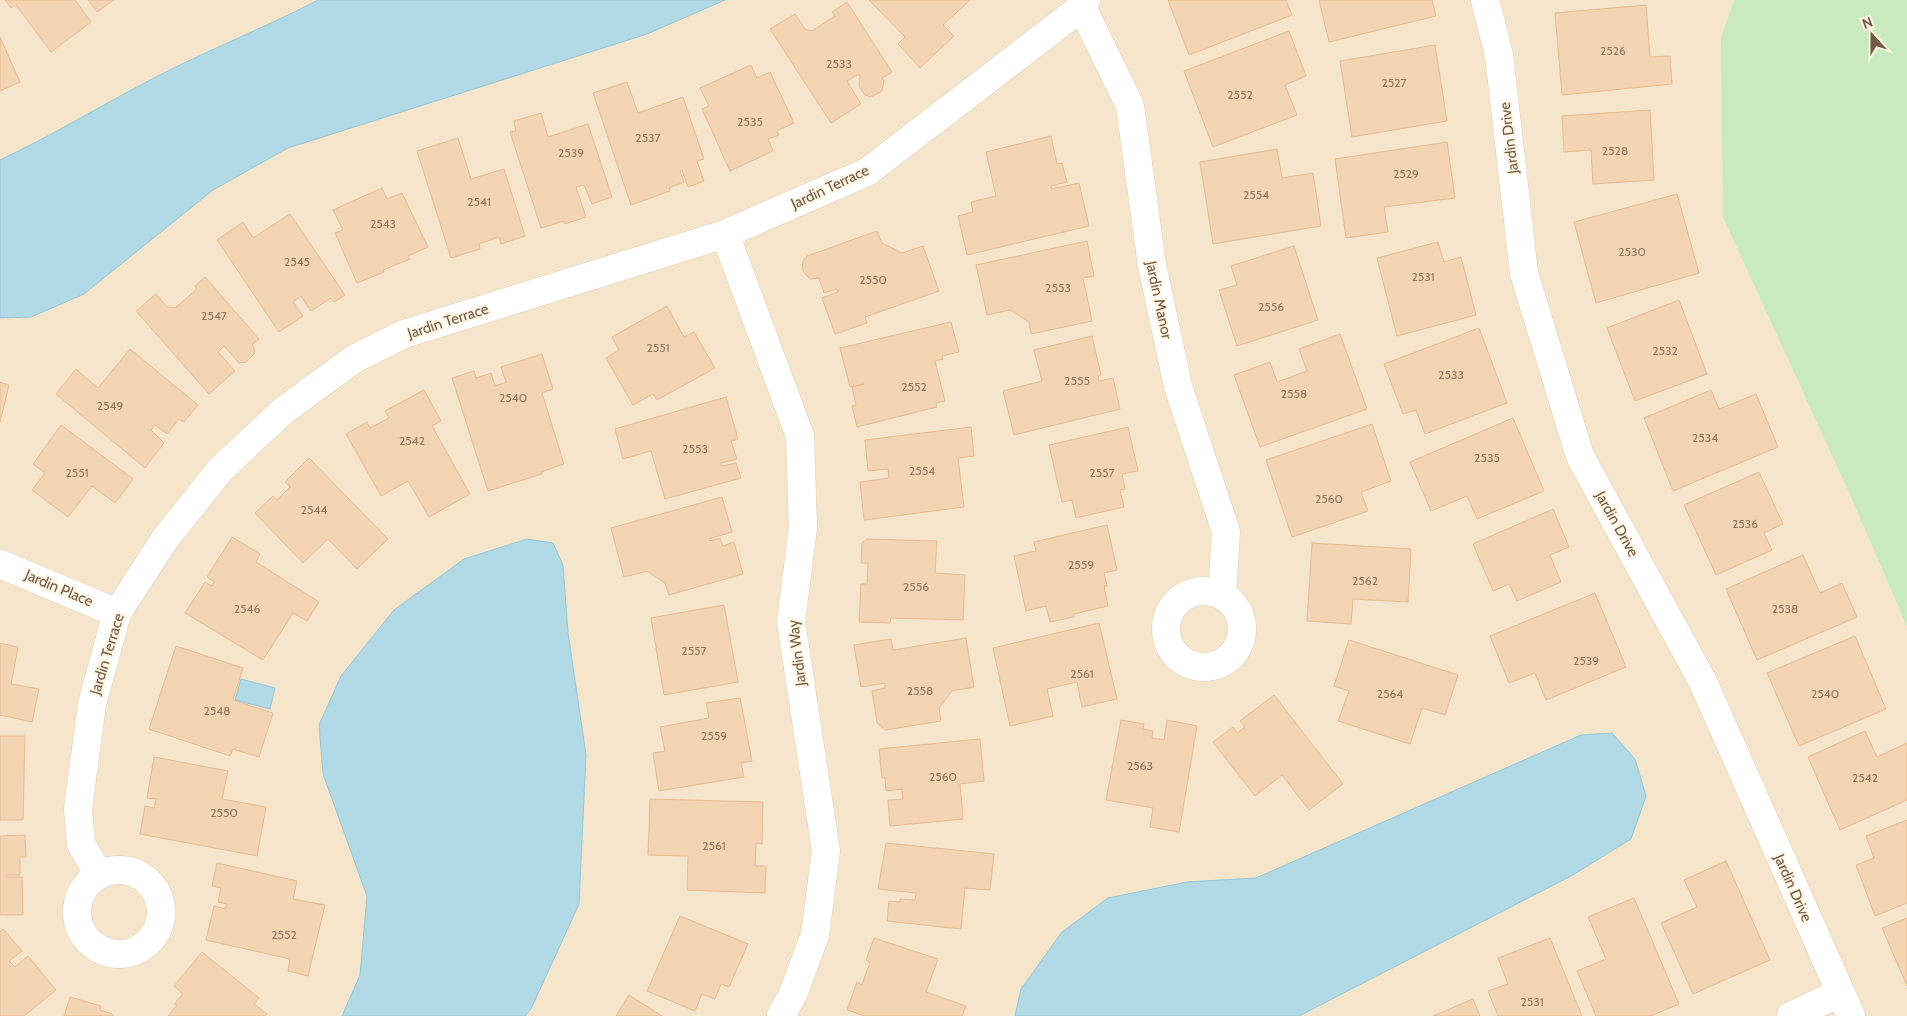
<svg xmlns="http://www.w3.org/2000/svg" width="1907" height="1016" viewBox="0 0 1907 1016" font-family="Cabin,sans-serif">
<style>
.residential{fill:#f5e6cb}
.green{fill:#c9eabc}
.water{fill:#b1d9e6;stroke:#97c7d9}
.building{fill:#f3d4b3;stroke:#e7bc93}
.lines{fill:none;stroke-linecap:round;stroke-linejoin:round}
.minor-casing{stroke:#e1d0b9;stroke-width:29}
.minor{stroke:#fff;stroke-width:28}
.labels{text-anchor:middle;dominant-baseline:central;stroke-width:4;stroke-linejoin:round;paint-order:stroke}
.number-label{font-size:12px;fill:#937860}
.street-label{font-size:15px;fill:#735a45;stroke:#fff7e4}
</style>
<rect width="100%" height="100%" fill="#fdf4dd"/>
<path class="residential" d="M0 0H1907V1016H0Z"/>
<path class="green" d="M1734 0H1907V626L1851 497 1723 217 1721 38Z"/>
<path class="water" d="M318 0H725L647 34 288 148 213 190 84 294 31 317 0 318V160C53 135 102 105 154 78 208 50 264 28 318 0Z
M527 539 553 543 563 565 568 633 586 755 579 904 531 1009 525 1016H342L360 975 367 896 323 774 319 725 341 676 394 610 464 559Z
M241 679 275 688 270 709 235 700Z
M1612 733 1635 759 1646 796 1631 839 1571 876 1299 1016H1015L1021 989 1062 932 1108 898 1187 882 1256 878 1581 735Z"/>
<path class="building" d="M5 0H75L91 22 51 52 16 5 11 8Z
M88 0H114L97 12Z
M869 0H970L943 25 954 36 920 68 898 44 905 37Z
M1168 0H1286L1292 15 1189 55Z
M1319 0H1432L1436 16 1329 42Z
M847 2 892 72 882 78 884 81 882 91 871 97 865 95 859 86 860 76 859 74 847 81 861 104 831 123 770 29 795 14 805 29 812 31 835 16 832 12Z
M1646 5 1650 57 1670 56 1672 84 1562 95 1555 13Z
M1289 31 1306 76 1285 85 1297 115 1213 147 1184 71Z
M0 37 20 82 0 91Z
M1435 45 1447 121 1352 137 1340 61Z
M751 65 757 78 770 72 794 123 777 131 779 135 768 139 773 151 730 171 702 109 709 106 700 88Z
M627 82 638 113 683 97 704 159 697 161 704 181 688 187 682 170 680 171 684 182 669 188 670 191 631 205 593 93Z
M1650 110 1654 180 1593 184 1591 150 1564 152 1562 116Z
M541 113 548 137 588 124 612 197 592 204 584 185 576 187 586 217 565 224 564 221 541 228 510 132 516 131 514 121Z
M1051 136 1057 164 1062 163 1067 182 1051 186 1052 189 1079 183 1089 226 967 255 958 216 973 212 971 202 996 196 986 152Z
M458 138 471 179 504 169 525 236 501 244 499 237 479 244 480 249 451 258 417 151Z
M1447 142 1455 198 1384 207 1388 232 1346 238 1335 159Z
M1277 149 1282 178 1313 173 1321 226 1213 244 1200 162Z
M382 188 387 199 402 193 428 247 408 256 410 259 383 270 384 272 357 283 335 233 343 230 333 210Z
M1677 194 1699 273 1596 303 1574 222Z
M290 214 345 295 334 302 331 298 311 311 301 296 293 302 303 316 279 332 217 240 243 222 253 238Z
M877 231 882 243 902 253 923 246 939 291 865 317 867 323 835 334 822 298 838 292 837 289 824 293 819 278 810 279 805 274 802 269 803 261 807 256Z
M1087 241 1094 276 1083 278 1092 321 1031 334 1029 322 1010 310 987 315 976 265Z
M1438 242 1444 262 1461 257 1476 315 1397 336 1377 258Z
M1294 246 1318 320 1237 346 1219 290 1237 285 1231 266Z
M205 277 259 339 252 345 254 347V354L246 362 239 363 224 346 218 352 235 371 209 394 136 311 156 294 167 307 175 308 197 289 195 286Z
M1679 300 1707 374 1635 401 1607 328Z
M667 306 684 337 694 332 715 368 657 400 653 394 633 405 606 358 619 350 612 337Z
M951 322 959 352 942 356 943 359 935 361 945 401 936 403 937 407 857 427 852 406 856 405 852 387 864 384 850 387 840 348Z
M1479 328 1507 403 1425 434 1416 410 1403 414 1384 364Z
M1340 334 1367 409 1260 447 1234 375 1270 362 1277 382 1307 371 1299 349Z
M1092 336 1101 375 1098 376 1099 381 1113 378 1120 409 1014 435 1003 391 1042 381 1034 350Z
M130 349 198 405 184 422 179 419 167 434 155 425 151 430 164 443 145 468 56 394 76 369 98 388Z
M542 354 553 389 542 393 564 464 541 472 542 474 488 491 452 378 474 371 476 378 491 373 495 386 506 382 501 367Z
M0 382 9 385 0 422Z
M424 390 441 421 432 426 470 494 429 517 408 481 381 496 346 434 367 422 370 428 389 418 385 411Z
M1711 390 1719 409 1756 394 1778 447 1673 491 1644 418Z
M726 397 738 439 731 441 737 459 721 463 722 466 736 463 741 478 665 499 651 451 623 459 615 429Z
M1513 418 1544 491 1477 519 1467 496 1431 511 1410 462Z
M1372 424 1391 481 1361 492 1368 511 1292 537 1266 460Z
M61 425 133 479 115 503 92 486 68 517 32 490 45 473 33 464Z
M971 427 974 456 958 458 964 507 864 520 860 482 889 478 888 469 868 471 865 440Z
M1128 427 1138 471 1122 474 1125 489 1120 490 1124 507 1076 518 1072 500 1062 502 1049 445Z
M309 458 388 539 357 569 328 539 303 563 255 513 273 496 277 500 290 487 285 482Z
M1759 472 1783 524 1764 533 1772 550 1716 575 1684 505Z
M722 497 732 532 709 539 710 541 720 538 723 546 734 542 743 574 669 595 665 583 647 571 624 577 611 528Z
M1553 509 1569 547 1550 555 1561 582 1517 601 1509 584 1493 591 1473 544Z
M1107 525 1117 570 1104 573 1107 586H1104L1108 606 1074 614V617L1050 622 1046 606 1026 611 1014 556 1036 551 1034 542Z
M232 537 260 554 256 562 319 602 307 621 293 613 263 660 185 613 205 582 212 586 214 582 207 577Z
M867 539 937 541 935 573 965 575 963 620 891 618 890 623 859 622 861 584H867L868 563H861L862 543Z
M1312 543 1411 549 1408 602 1353 599 1351 624 1307 621Z
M1803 555 1820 593 1842 583 1857 617 1757 660 1726 589Z
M1595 593 1626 667 1546 700 1535 673 1509 683 1490 636Z
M724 605 738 682 664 695 651 618Z
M1099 623 1117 699 1082 707 1077 682 1047 689 1053 716 1010 726 993 648Z
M1855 636 1886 709 1799 746 1767 673Z
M966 638 974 687 952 691 939 708 941 721 885 730 877 723 872 691 885 688V683L861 687 854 645 891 639 893 650Z
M1349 640 1458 675 1445 715 1422 708 1410 744 1338 721 1349 691 1334 686Z
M0 643 18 647 11 684 39 689 32 722 0 715Z
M176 646 243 668 233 700 273 713 259 757 233 749 230 756 149 729Z
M1274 695 1343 784 1309 810 1282 775 1255 796 1213 742 1233 727 1237 733 1245 727 1240 721Z
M740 698 752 761 741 763 744 777 659 791 653 753 665 751 660 727 709 718 706 703Z
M1121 720 1144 724 1143 729 1153 731 1152 738 1164 740 1167 720 1197 726 1179 832 1150 827 1153 808 1106 800Z
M1865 731 1877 757 1907 743V800L1840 830 1808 757Z
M0 736H25L23 820H0Z
M980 739 984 781 960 784 963 819 890 826 888 800 903 799 902 789 886 791 885 778H882L879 749Z
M154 757 228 771 222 799 266 807 257 856 140 834 145 806 154 808 156 799 147 798Z
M650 799 763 802 762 844 756 843 755 866H766L765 893 687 890 688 856 648 855Z
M1907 820V903L1875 916 1856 865 1874 858 1866 836Z
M25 835 26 857H20V875H6V877H22L23 915H0V836Z
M886 843 994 854 990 890 965 888 961 929 887 921 889 901 900 902V899L915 900 916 893 878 889Z
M1726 861 1770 960 1693 994 1661 923 1697 907 1684 880Z
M217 863 297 881 293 899 325 905 308 976 288 971 290 959 206 940 214 906 225 909 227 904 218 902 221 888 212 886Z
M1634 898 1679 1004 1651 1016H1596L1577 971 1606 959 1588 917Z
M680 916 748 944 729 987 721 984 715 999 702 994 695 1011 647 991Z
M1907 918V986L1882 928Z
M3 929 22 951 9 961 15 967 28 956 56 990 24 1016H0V932Z
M874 938 938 959 926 992 966 1006 962 1016H865L847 1010 857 982 862 985 870 962 866 960Z
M1550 938 1582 1016H1498L1488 991 1508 984 1498 958Z
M202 952 259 998 254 1004 267 1014 265 1016H168L177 1005 174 1004 183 994 174 986Z
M629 995 662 1016H616Z
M70 997 101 1006 100 1010 112 1014 114 1016H64Z
M1473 999 1480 1016H1433Z"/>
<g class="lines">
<g class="minor-casing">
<path id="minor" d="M1485 0 1499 55 1524 273 1580 456 1703 682 1851 1016
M1082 7 1130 106 1152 265 1178 386 1226 532 1222 595
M725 234 800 436 803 527 791 622 826 851 815 935 793 994 781 1016
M0 564 117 613
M1166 629a38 38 0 1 1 76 0a38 38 0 1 1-76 0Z
M77 912a42 42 0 1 1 84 0a42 42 0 1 1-84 0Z
M99 875 81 844 78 809 92 704 117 613 165 539 220 470 283 411 354 359 404 334 725 234 867 172 1082 7 1086 0
M1791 1016 1840 993"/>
</g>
<use href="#minor" class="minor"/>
</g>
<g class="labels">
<g class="number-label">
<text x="1613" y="50">2526</text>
<text x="839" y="63">2533</text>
<text x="1394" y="82">2527</text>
<text x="1240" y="94">2552</text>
<text x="750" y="121">2535</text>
<text x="648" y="137">2537</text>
<text x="1615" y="150">2528</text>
<text x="571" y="152">2539</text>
<text x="1406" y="173">2529</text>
<text x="1256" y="194">2554</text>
<text x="479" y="201">2541</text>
<text x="383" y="223">2543</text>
<text x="1632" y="251">2530</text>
<text x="297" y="261">2545</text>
<text x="1423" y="276">2531</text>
<text x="873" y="279">2550</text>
<text x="1058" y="287">2553</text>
<text x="1271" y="306">2556</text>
<text x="214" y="315">2547</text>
<text x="658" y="347">2551</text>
<text x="1665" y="350">2532</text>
<text x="1451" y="374">2533</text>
<text x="1077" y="380">2555</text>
<text x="914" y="386">2552</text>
<text x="1294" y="393">2558</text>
<text x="513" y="397">2540</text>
<text x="110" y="405">2549</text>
<text x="1705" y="437">2534</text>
<text x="412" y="440">2542</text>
<text x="695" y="448">2553</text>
<text x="1487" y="457">2535</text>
<text x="922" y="470">2554</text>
<text x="77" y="472">2551</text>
<text x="1102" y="472">2557</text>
<text x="1329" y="498">2560</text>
<text x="314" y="509">2544</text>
<text x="1745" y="523">2536</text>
<text x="1081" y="564">2559</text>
<text x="1365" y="580">2562</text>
<text x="916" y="586">2556</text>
<text x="247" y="608">2546</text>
<text x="1785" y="608">2538</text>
<text x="694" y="650">2557</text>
<text x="1586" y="660">2539</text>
<text x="1082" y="673">2561</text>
<text x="920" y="690">2558</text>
<text x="1390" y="693">2564</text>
<text x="1825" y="693">2540</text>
<text x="217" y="710">2548</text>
<text x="714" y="735">2559</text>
<text x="1140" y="765">2563</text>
<text x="943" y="776">2560</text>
<text x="1865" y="777">2542</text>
<text x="224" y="812">2550</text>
<text x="714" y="845">2561</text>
<text x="284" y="934">2552</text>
<text x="1532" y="1001">2531</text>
</g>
<g class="street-label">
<text transform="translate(1509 138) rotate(-97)">Jardin Drive</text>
<text transform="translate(830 187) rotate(-25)">Jardin Terrace</text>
<text transform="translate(1159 300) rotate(78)">Jardin Manor</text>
<text transform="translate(448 321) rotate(-18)">Jardin Terrace</text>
<text transform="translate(1617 524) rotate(61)">Jardin Drive</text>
<text transform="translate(59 588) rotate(23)">Jardin Place</text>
<text transform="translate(797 653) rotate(-97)">Jardin Way</text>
<text transform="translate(107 654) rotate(-73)">Jardin Terrace</text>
<text transform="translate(1793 888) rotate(66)">Jardin Drive</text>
</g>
</g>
<g transform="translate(1872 35) rotate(339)" stroke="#fff7e4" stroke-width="4" paint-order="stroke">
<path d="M0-4L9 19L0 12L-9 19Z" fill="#735a45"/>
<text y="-8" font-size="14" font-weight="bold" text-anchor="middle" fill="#735a45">N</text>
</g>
</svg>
